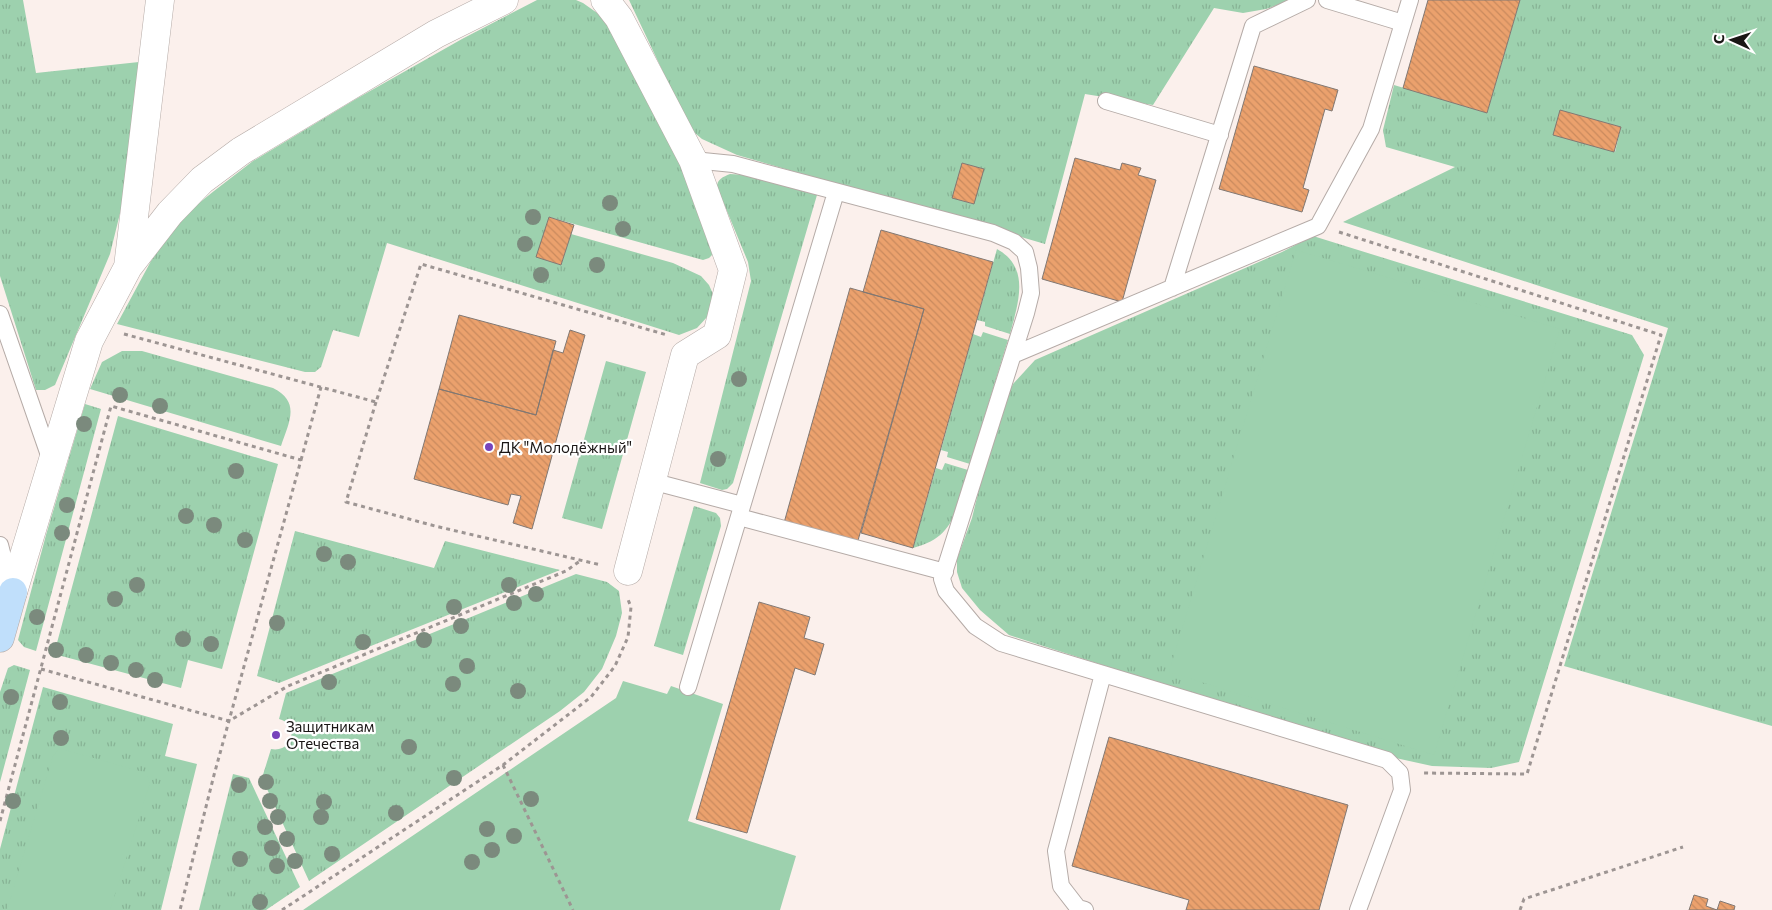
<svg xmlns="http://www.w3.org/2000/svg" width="1772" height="910" viewBox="0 0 1772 910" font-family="Commissioner,sans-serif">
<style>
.grass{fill:url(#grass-tufts);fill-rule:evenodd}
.green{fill:#9dd1ae}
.building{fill:url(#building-back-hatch);stroke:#817873}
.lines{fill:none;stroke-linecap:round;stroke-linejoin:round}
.lane-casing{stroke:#b5aba7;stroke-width:18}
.street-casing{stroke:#b5aba7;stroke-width:29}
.secondary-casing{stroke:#b5aba7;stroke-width:29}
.path{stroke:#9d9593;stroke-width:3;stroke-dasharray:4 4;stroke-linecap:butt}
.lane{stroke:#fff;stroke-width:16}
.street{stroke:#fff;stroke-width:28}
.secondary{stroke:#c0dffb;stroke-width:28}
.tree{fill:#7b8a7d}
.poi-dot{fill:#7744bc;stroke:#fff;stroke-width:2}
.labels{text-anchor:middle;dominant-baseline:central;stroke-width:4.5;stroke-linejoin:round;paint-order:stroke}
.poi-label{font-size:15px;fill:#1a1615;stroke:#fff;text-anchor:start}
</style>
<defs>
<pattern id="grass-tufts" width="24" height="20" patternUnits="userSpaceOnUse" patternTransform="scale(1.25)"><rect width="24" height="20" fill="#9dd1ae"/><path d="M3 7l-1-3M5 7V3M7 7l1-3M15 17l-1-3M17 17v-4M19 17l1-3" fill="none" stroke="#87b395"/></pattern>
<pattern id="building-back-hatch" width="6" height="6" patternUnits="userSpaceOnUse" patternTransform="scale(1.25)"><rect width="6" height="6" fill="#eba16d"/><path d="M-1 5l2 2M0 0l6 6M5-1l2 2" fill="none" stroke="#c98a5e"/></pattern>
</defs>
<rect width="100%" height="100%" fill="#fbf0ec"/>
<path class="grass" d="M0 0H23L36 73 139 62 126 189 110 254 55 385 45 390H36L0 276Z
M537 0H576L583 3 600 15 614 34 649 94 703 216 711 240 712 255 709 258 703 260 549 217 537 257 561 265 571 234 673 263 701 276 709 285 713 294 708 316 697 328 679 335 387 243 359 337 333 330 321 367 315 372H305L117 324 151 261 183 216 214 191 253 161 356 99 462 39Z
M629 0H1292L1266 9 1243 13 1214 8 1153 105 1085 94 1045 244 737 155 702 139 690 129ZM962 163 983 169 973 204 953 198Z
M1520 0H1772V726L1564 666 1668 328 1343 222 1455 167 1386 147 1383 130 1394 85 1487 113ZM1560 111 1621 127 1615 152 1554 135Z
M730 174 745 175 817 195 733 483 727 489 722 490 700 483 751 281 748 262 717 187C717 179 723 177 730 174Z
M1313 236 1632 335 1644 355 1519 762 1491 768 1432 766 1382 755 1009 635 980 610 962 588 957 572V559L972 518 996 420 1013 384 1035 360 1282 252Z
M997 249C1031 268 1018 303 1010 334L985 326V322L977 320Z
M983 332 1008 340 970 464 947 457 948 452 941 450 973 334 981 337Z
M122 351H142L273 388C301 402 289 422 281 446L90 389 102 362Z
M606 361 646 372 602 529 562 518Z
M85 404 101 409 36 651 24 647 18 640 46 535Z
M118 416 278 464 222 669 188 660 181 688 54 654Z
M945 463 968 470C956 507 957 537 913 548L936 468 942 470Z
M694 506 716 513 720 518 721 526 683 655 654 646Z
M295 531 434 568 445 541 560 570 279 683 257 676Z
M576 574 607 582 619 591 622 613 616 636 602 669 584 692 560 711 309 881 262 778 271 749C294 753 299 724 279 719L286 693Z
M14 665 30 670 0 782V692L8 668Z
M43 687 173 724 165 756 197 764 161 910H0V849Z
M233 774 249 778 300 887 266 910H199Z"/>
<path class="green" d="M1296 250 1560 329 1434 755 1169 672Z
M623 681 667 694 671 686 723 704 688 821 796 856 780 910H303L616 698Z
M58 750H65L143 772 147 776 150 783 110 910H7L53 756Z"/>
<path class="building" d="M1428 0H1520L1487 113 1403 88Z
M1254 66 1338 90 1332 111 1325 109 1303 188 1309 190 1302 212 1219 189Z
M1560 110 1621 127 1614 152 1553 135Z
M1075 158 1120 170 1122 163 1141 168 1138 175 1156 180 1122 302 1042 279Z
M962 163 984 169 974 204 952 198Z
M549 217 574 225 561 265 536 257Z
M881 230 993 262 913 548 861 533 924 309 863 292Z
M850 288 924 309 855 551 782 530Z
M459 315 556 341 536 415 439 389Z
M570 330 585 335 532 529 513 523 521 496 511 494 508 505 414 479 439 389 536 415 553 350 563 353Z
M759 602 810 617 804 638 824 644 815 675 795 668 747 833 696 819Z
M1109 737 1348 805 1319 910H1186L1189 900 1072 866Z
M1694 895 1708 899 1706 906 1717 910 1720 901 1735 906 1734 910H1689Z"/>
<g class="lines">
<g class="lane-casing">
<path id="lane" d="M1327 0 1403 23
M1106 101 1220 135
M693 160 733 164 993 233 1014 242 1025 252 1029 268 1031 293 1026 313 942 579 946 591 975 626 1001 643 1387 760 1400 773 1402 790 1358 910
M1172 288 1253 26 1307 0
M0 314 51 461
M1013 355 1318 226 1371 129 1410 0
M651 481 742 505
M739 517 945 572
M0 545 11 588
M688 687 836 192
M1085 910 1078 908 1061 886 1056 851 1103 674"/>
</g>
<g class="street-casing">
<path id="street" d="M605 0 619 18 693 160 733 270 717 335 685 355 628 571
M128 267 160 0
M0 590 13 592 89 341 128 267 170 213 202 180 241 151 436 34 504 0"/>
</g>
<g class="secondary-casing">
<path id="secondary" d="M0 638 13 592"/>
</g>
<path class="path" d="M1339 232 1661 335 1527 774 1421 773
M124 334 376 402 421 264 667 335
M376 402 346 502 435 526 601 565
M301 460 321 387
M41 669 229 721 288 686 566 571 580 561
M503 765 573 910
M0 821 111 406 301 460 214 775 180 910
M282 910 503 765 591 697 615 666 628 637 631 607 627 597
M1520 910 1524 899 1683 847"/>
<use href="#lane" class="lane"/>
<use href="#street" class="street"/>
<use href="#secondary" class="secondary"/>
</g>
<g class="tree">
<circle cx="610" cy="203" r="8"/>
<circle cx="533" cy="217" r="8"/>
<circle cx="623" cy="229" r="8"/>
<circle cx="525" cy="244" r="8"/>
<circle cx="597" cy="265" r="8"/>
<circle cx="541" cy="275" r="8"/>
<circle cx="739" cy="379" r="8"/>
<circle cx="120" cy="395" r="8"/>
<circle cx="160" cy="406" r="8"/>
<circle cx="84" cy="424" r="8"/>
<circle cx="718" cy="459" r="8"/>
<circle cx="236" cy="471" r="8"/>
<circle cx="67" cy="505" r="8"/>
<circle cx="186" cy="516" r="8"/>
<circle cx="214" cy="525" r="8"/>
<circle cx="62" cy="533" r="8"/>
<circle cx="245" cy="540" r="8"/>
<circle cx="324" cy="554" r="8"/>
<circle cx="348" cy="562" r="8"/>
<circle cx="137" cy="585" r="8"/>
<circle cx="509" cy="585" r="8"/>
<circle cx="536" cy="594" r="8"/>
<circle cx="115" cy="599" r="8"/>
<circle cx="514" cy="603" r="8"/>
<circle cx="454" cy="607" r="8"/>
<circle cx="37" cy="617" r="8"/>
<circle cx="277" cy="623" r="8"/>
<circle cx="461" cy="626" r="8"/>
<circle cx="183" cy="639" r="8"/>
<circle cx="424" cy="640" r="8"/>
<circle cx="363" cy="642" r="8"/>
<circle cx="211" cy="644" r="8"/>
<circle cx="56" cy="650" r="8"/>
<circle cx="86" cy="655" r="8"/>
<circle cx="111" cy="663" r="8"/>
<circle cx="467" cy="666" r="8"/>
<circle cx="136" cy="670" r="8"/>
<circle cx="155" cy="680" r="8"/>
<circle cx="329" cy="682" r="8"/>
<circle cx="453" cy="684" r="8"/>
<circle cx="518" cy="691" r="8"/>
<circle cx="11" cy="697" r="8"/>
<circle cx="60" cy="702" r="8"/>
<circle cx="61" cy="738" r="8"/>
<circle cx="409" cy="747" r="8"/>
<circle cx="454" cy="778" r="8"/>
<circle cx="266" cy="782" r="8"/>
<circle cx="239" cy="785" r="8"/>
<circle cx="531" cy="799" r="8"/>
<circle cx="13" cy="801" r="8"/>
<circle cx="270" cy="801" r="8"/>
<circle cx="324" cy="802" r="8"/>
<circle cx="396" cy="813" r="8"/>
<circle cx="278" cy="817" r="8"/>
<circle cx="321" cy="817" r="8"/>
<circle cx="265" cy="827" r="8"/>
<circle cx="487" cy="829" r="8"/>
<circle cx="514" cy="836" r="8"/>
<circle cx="287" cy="839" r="8"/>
<circle cx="272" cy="848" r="8"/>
<circle cx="492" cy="850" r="8"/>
<circle cx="332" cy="854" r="8"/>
<circle cx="240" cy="859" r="8"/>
<circle cx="295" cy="861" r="8"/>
<circle cx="472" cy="862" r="8"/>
<circle cx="277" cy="866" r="8"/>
<circle cx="260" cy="902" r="8"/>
</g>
<g class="poi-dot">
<circle cx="489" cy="447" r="5"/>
<circle cx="276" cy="735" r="5"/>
</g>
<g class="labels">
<g class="poi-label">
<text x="499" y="447">ДК "Молодёжный"</text>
<text x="286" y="726">Защитникам<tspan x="286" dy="17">Отечества</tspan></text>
</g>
</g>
<g transform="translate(1732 40) rotate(273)" stroke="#ffffff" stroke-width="4" paint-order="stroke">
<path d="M0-4L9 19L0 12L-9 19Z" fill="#1a1615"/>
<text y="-8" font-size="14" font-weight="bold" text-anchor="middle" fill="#1a1615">С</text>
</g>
</svg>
